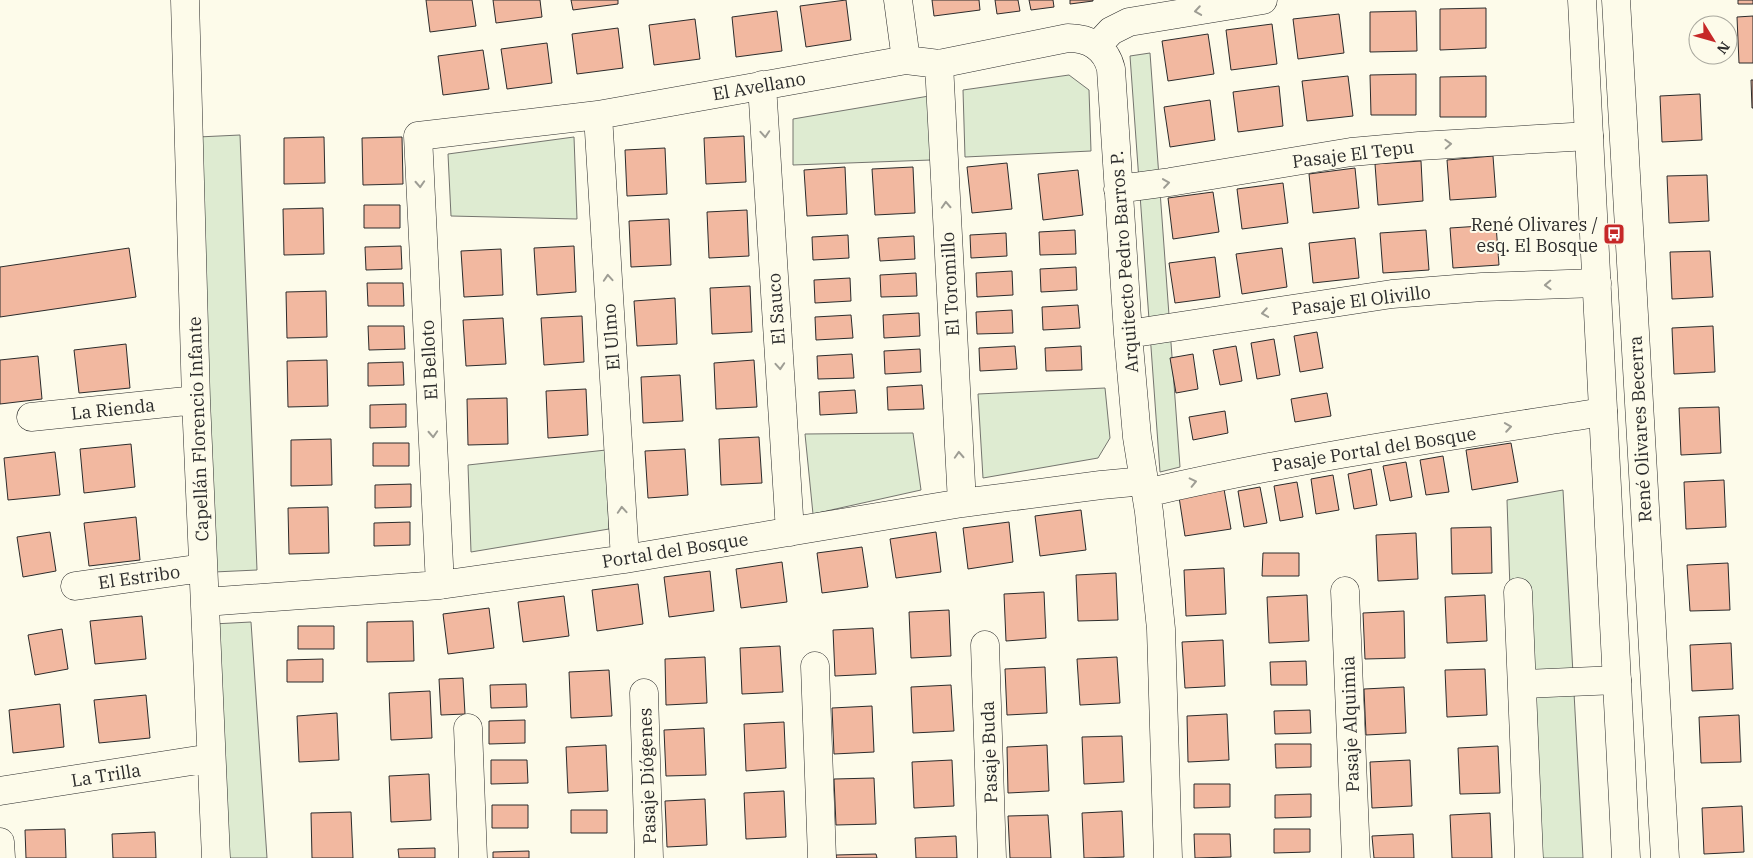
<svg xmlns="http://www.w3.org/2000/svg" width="1753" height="858" viewBox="0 0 1753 858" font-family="'IBM Plex Serif',serif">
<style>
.green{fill:#deebd1;stroke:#74746e}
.building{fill:#f2b8a0;stroke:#2b2b2b}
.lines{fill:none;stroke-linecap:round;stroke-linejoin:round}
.street-casing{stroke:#2b2b2b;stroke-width:29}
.secondary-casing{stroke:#2b2b2b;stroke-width:29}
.street{stroke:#fdfbea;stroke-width:28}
.secondary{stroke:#fdfbea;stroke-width:28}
.oneway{stroke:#9e9d94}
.labels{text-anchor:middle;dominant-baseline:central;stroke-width:4;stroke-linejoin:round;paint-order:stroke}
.street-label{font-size:18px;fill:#2b2b2b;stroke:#fdfbea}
.poi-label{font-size:18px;fill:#2b2b2b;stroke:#fdfbea;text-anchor:end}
</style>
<rect width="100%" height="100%" fill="#fdfbea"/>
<path class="green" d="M1150 53 1180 467 1160 472 1130 56Z
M1069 75 1089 90 1091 151 965 157 963 90Z
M929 96 931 160 793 165V119Z
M240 135 257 570 214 572 198 137Z
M574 137 577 219 451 216 448 154Z
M1105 388 1110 438 1098 458 983 478 978 394Z
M913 433 921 490 813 514 805 434Z
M606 450 609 529 471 552 468 465Z
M1563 490 1583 858H1519L1507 500Z
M251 622 267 858H228L213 624Z"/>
<path class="building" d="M426 0H472L476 26 430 32Z
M493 0H540L542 17 496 23Z
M571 0H618V4L573 10Z
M846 0 851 40 806 47 800 6Z
M932 0H979L980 10 934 16Z
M995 0H1018L1020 11 997 14Z
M1029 0H1053L1054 7 1031 10Z
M1070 0H1093V1L1070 4Z
M1738 0H1753V4H1738Z
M1486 8V48L1440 50V9Z
M777 11 782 51 736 57 732 17Z
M1416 11 1417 51 1370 52V12Z
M1339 14 1344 53 1298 59 1293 19Z
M1753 16V63H1739L1737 17Z
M695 19 700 59 654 65 649 25Z
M1272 24 1277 64 1231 70 1226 30Z
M618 28 623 68 577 74 572 34Z
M1208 34 1214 74 1168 81 1162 41Z
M547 43 552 83 507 89 501 49Z
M483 50 489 89 443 95 438 56Z
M1416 74V115H1371L1370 75Z
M1348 76 1353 116 1307 121 1302 81Z
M1486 76V117H1440V77Z
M1751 80H1753V108H1752Z
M1279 86 1283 126 1238 132 1233 92Z
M1700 94 1702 140 1662 142 1660 96Z
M1210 100 1215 140 1170 147 1164 107Z
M744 136 746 182 706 184 704 138Z
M324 137 325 183 284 184V138Z
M402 137 403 184 363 185 362 138Z
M665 148 667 194 627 196 625 150Z
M1493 156 1496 197 1450 200 1447 160Z
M1421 161 1423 201 1378 205 1375 164Z
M1007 163 1012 209 972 213 967 167Z
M845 167 847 214 807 216 804 170Z
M913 167 915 213 875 215 872 169Z
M1355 168 1359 208 1313 213 1309 174Z
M1078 170 1083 215 1043 220 1038 174Z
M1707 175 1709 221 1669 223 1667 176Z
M1283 183 1288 223 1242 229 1237 189Z
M1213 192 1219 232 1173 239 1168 198Z
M364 205H400V228H364Z
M323 208 324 254 284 255 283 209Z
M747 210 749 256 709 258 707 212Z
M669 219 671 265 631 267 629 221Z
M1496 225 1499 265 1453 268 1450 228Z
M1075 230 1076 254 1040 255 1039 232Z
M1426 230 1429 270 1383 273 1380 233Z
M1006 233 1007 256 971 258 970 235Z
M848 235 849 258 813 260 812 237Z
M914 236 915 259 880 261 878 238Z
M1355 238 1359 278 1313 283 1309 243Z
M401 246 402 269 366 270 365 247Z
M574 246 576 292 537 295 534 248Z
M129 248 136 297 0 317V267Z
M1282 248 1287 287 1242 294 1236 254Z
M501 249 503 295 464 297 461 251Z
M1710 251 1713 297 1672 299 1670 252Z
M1215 257 1220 297 1175 303 1169 263Z
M1076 267 1077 290 1041 292 1040 269Z
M1012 271 1013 295 977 297 976 273Z
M916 273 917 296 881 297 880 275Z
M850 278 851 301 815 303 814 280Z
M367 283H403L404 306H368Z
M750 286 752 332 712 334 710 288Z
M326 291 327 337 287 338 286 292Z
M675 298 677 344 637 346 634 301Z
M1078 305 1080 328 1043 330 1042 307Z
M1012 310 1013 333 977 334 976 312Z
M919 313 920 336 884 338 883 315Z
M851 315 853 338 816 340 815 317Z
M582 316 584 362 544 365 541 318Z
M503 318 506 364 466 366 463 320Z
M368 326H404L405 349 369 350Z
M1713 326 1715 372 1674 374 1672 328Z
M1317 332 1323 368 1300 372 1294 336Z
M1274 339 1280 375 1257 379 1251 343Z
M126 344 130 388 79 393 74 350Z
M1015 346 1017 369 980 371 979 348Z
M1081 346 1082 370 1046 371 1045 348Z
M1236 346 1242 381 1220 385 1213 350Z
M920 349 921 372 885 374 884 351Z
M852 354 854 378 818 379 817 356Z
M1193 354 1198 389 1176 393 1170 358Z
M38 356 42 399 0 404V360Z
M327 360 328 406 288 407 287 361Z
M754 360 757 407 716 409 714 363Z
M403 362 404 385 368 386V363Z
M680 375 683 421 643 423 641 377Z
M922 385 924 409 888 410 887 387Z
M586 389 588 435 548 438 546 391Z
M855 390 857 413 820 415 819 392Z
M1327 393 1331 416 1295 422 1291 399Z
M507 398 508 444 468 445 467 399Z
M406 404V427L370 428V405Z
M1719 407 1721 453 1681 455 1679 408Z
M1225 411 1228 433 1193 440 1189 417Z
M759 437 762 483 721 485 719 439Z
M331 439 332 485 291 486V440Z
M373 443H409V466H373Z
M1511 443 1518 482 1472 490 1466 450Z
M131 444 135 487 84 493 80 449Z
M685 449 688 495 648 498 645 451Z
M55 452 60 495 8 500 4 458Z
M1443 456 1449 492 1426 495 1420 460Z
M1406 462 1412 497 1390 501 1383 466Z
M1371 469 1377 505 1354 509 1348 474Z
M1333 475 1339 510 1316 514 1311 479Z
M1724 480 1726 527 1686 529 1684 482Z
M1297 482 1303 517 1280 521 1274 486Z
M411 484V507L375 508V485Z
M1260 487 1267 523 1244 527 1238 491Z
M1224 489 1231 529 1185 536 1179 497Z
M328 507 329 553 289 554 288 508Z
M1081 510 1086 550 1040 556 1035 516Z
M136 517 140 560 89 566 84 523Z
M410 522V545L374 546V523Z
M1009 522 1013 562 968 569 963 528Z
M1491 527 1492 573 1452 574 1451 528Z
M50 532 56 571 23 577 17 537Z
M936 532 941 572 896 578 890 539Z
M1416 533 1418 579 1378 581 1376 535Z
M862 547 868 587 822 593 817 553Z
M1263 553H1299V576H1262Z
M782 562 787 602 741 608 736 569Z
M1728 563 1730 610 1690 611 1687 565Z
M1224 568 1226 614 1186 616 1184 570Z
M710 571 714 611 669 617 664 577Z
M1116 573 1118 620 1078 621 1076 575Z
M638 584 643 624 597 631 592 590Z
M1044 592 1046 638 1006 641 1004 594Z
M1307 595 1309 641 1269 643 1267 597Z
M1485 595 1487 641 1447 643 1445 597Z
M564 596 569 636 523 642 518 602Z
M489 608 494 648 448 654 443 614Z
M949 610 951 656 911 658 909 612Z
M1404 611 1405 658 1365 659 1363 613Z
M142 616 146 659 95 664 90 621Z
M413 621 414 661 367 662V622Z
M298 626H334V649H298Z
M873 628 876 674 835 676 833 630Z
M62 629 68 669 35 675 28 635Z
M1223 640 1225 686 1185 688 1182 642Z
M1731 643 1733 689 1692 691 1690 645Z
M780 646 783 692 742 694 740 648Z
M705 657 707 703 666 705 665 659Z
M1117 657 1120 703 1080 705 1077 659Z
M323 659V682H287V660Z
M1306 661 1307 685H1271L1270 662Z
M1045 667 1047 713 1007 715 1005 669Z
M1485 669 1487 715 1447 717 1445 670Z
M609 670 612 716 571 718 569 672Z
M463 678 465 714 441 715 439 679Z
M526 684 527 707 491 708 490 685Z
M951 685 954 731 913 733 911 687Z
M1404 687 1406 733 1366 735 1364 689Z
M430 691 432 738 391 740 389 693Z
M146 695 150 738 99 743 94 700Z
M60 704 64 747 13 753 9 710Z
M872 706 874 752 834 754 832 708Z
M1310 710 1311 733 1275 734 1274 711Z
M337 713 339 760 299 762 297 716Z
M1227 714 1229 760 1188 762 1187 716Z
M1739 715 1741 762 1701 763 1699 717Z
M525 720V743L489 744V721Z
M784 722 786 768 746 771 744 724Z
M704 728 706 775 666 776 664 730Z
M1122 736 1124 782 1084 784 1082 737Z
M1275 744H1311V767L1276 768Z
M606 745 608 791 568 793 566 747Z
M1047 745 1049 791 1008 793 1007 747Z
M1498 746 1500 793 1460 794 1458 748Z
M491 760H527L528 783 491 784Z
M952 760 954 806 914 808 912 762Z
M1410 760 1412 806 1372 808 1370 762Z
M429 774 431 820 391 822 389 776Z
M874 778 876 824 836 825 834 779Z
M1194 784H1230V807L1194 808Z
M784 791 786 837 746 839 744 793Z
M1311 794V817L1275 818V795Z
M705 799 707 845 667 847 665 801Z
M492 805H528V828H492Z
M1742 806 1744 852 1704 854 1702 808Z
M571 810H607V833H571Z
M1122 811 1124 857 1084 858 1082 813Z
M351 812 353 858H312L311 813Z
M1490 813 1492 858H1452L1450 815Z
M1048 815 1051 858H1010L1008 816Z
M65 829 66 858H26L25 830Z
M1274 829H1310V852L1274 853Z
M155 832 156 858H113L112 834Z
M1194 834H1230L1231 857 1195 858Z
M1413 834 1414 858H1374L1372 836Z
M956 836 957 858H916L915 838Z
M435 848V858H399L398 849Z
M529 851V858H493V852Z
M876 854 877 858H836V855Z"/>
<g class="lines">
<g class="street-casing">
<path id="street" d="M185 0 196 400 216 858
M898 0 906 60
M1616 0 1665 858
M1097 46 1111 31 1129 22 1263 0
M939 64 962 503
M762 85 790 532
M598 115 625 559
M1118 189 1170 182 1351 152 1419 146 1589 136
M1128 334 1392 294 1482 287 1597 283
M31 417 196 400
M1146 493C1297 458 1450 436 1603 412
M440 585 418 136 598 115 906 60 939 64 1068 38C1090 38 1106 48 1111 69L1128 334 1137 437 1149 512 1161 629 1168 858
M75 586 203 568
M1345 591 1356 858
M1518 592 1529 858
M205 602 440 585 625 559 962 503 1101 485 1144 481
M985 645 992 858
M815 666 822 858
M1522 684 1617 680
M644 693 649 858
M468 728 473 858
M0 791 211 758
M0 842 1 858"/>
</g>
<g class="secondary-casing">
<path id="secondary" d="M1582 0 1626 858"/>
</g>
<use href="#street" class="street"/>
<use href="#secondary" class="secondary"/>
</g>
<defs><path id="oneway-chevron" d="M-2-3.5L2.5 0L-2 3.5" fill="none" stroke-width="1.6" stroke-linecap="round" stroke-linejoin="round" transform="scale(1.25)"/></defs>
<g class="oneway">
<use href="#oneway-chevron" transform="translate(1198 11) rotate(171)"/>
<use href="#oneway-chevron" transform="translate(765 134) rotate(86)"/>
<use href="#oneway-chevron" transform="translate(1448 144) rotate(-3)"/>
<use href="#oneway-chevron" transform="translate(1166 183) rotate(-8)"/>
<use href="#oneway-chevron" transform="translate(420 184) rotate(87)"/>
<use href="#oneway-chevron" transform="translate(946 205) rotate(-93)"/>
<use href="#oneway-chevron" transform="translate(608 278) rotate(-94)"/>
<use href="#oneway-chevron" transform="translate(1548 285) rotate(178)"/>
<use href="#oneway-chevron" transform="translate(1265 313) rotate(171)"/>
<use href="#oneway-chevron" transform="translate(780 366) rotate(86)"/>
<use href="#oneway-chevron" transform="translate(1508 427) rotate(-9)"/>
<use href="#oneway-chevron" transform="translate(433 434) rotate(87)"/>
<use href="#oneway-chevron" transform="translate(959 455) rotate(-93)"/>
<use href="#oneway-chevron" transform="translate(1193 482) rotate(-13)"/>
<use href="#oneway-chevron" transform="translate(622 510) rotate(-94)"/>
</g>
<defs>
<g id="bus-square" transform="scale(1.125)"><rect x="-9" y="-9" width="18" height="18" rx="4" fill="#c62828" stroke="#fdfbea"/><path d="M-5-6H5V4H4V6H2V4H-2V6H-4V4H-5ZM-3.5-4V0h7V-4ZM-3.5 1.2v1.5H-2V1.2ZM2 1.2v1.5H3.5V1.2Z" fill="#fff"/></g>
</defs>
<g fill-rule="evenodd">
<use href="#bus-square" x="1614" y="234"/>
</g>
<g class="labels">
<g class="street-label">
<text transform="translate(759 86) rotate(-10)">El Avellano</text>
<text transform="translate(1353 154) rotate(-7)">Pasaje El Tepu</text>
<text transform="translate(1124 262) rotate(-94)">Arquitecto Pedro Barros P.</text>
<text transform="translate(950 284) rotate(-93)">El Toromillo</text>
<text transform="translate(1361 300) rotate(-7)">Pasaje El Olivillo</text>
<text transform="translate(776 309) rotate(-94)">El Sauco</text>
<text transform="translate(611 337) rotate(-94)">El Ulmo</text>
<text transform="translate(429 360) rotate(-93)">El Belloto</text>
<text transform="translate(113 409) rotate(-6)">La Rienda</text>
<text transform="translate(198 429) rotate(-92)">Capellán Florencio Infante</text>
<text transform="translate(1640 429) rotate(-93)">René Olivares Becerra</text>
<text transform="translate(1374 449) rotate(-9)">Pasaje Portal del Bosque</text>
<text transform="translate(675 550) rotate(-9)">Portal del Bosque</text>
<text transform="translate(139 577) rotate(-8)">El Estribo</text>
<text transform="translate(1350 724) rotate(-92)">Pasaje Alquimia</text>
<text transform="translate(989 752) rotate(-92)">Pasaje Buda</text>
<text transform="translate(106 775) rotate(-9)">La Trilla</text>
<text transform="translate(647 776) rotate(-92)">Pasaje Diógenes</text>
</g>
<g class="poi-label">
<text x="1598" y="224">René Olivares /<tspan x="1598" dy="21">esq. El Bosque</tspan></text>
</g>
</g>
<g transform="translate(1713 40) rotate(127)"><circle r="24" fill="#fdfbea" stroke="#a9a89e"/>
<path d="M0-4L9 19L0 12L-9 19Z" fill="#c62828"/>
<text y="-8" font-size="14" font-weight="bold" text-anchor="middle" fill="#2b2b2b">N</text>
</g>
</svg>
